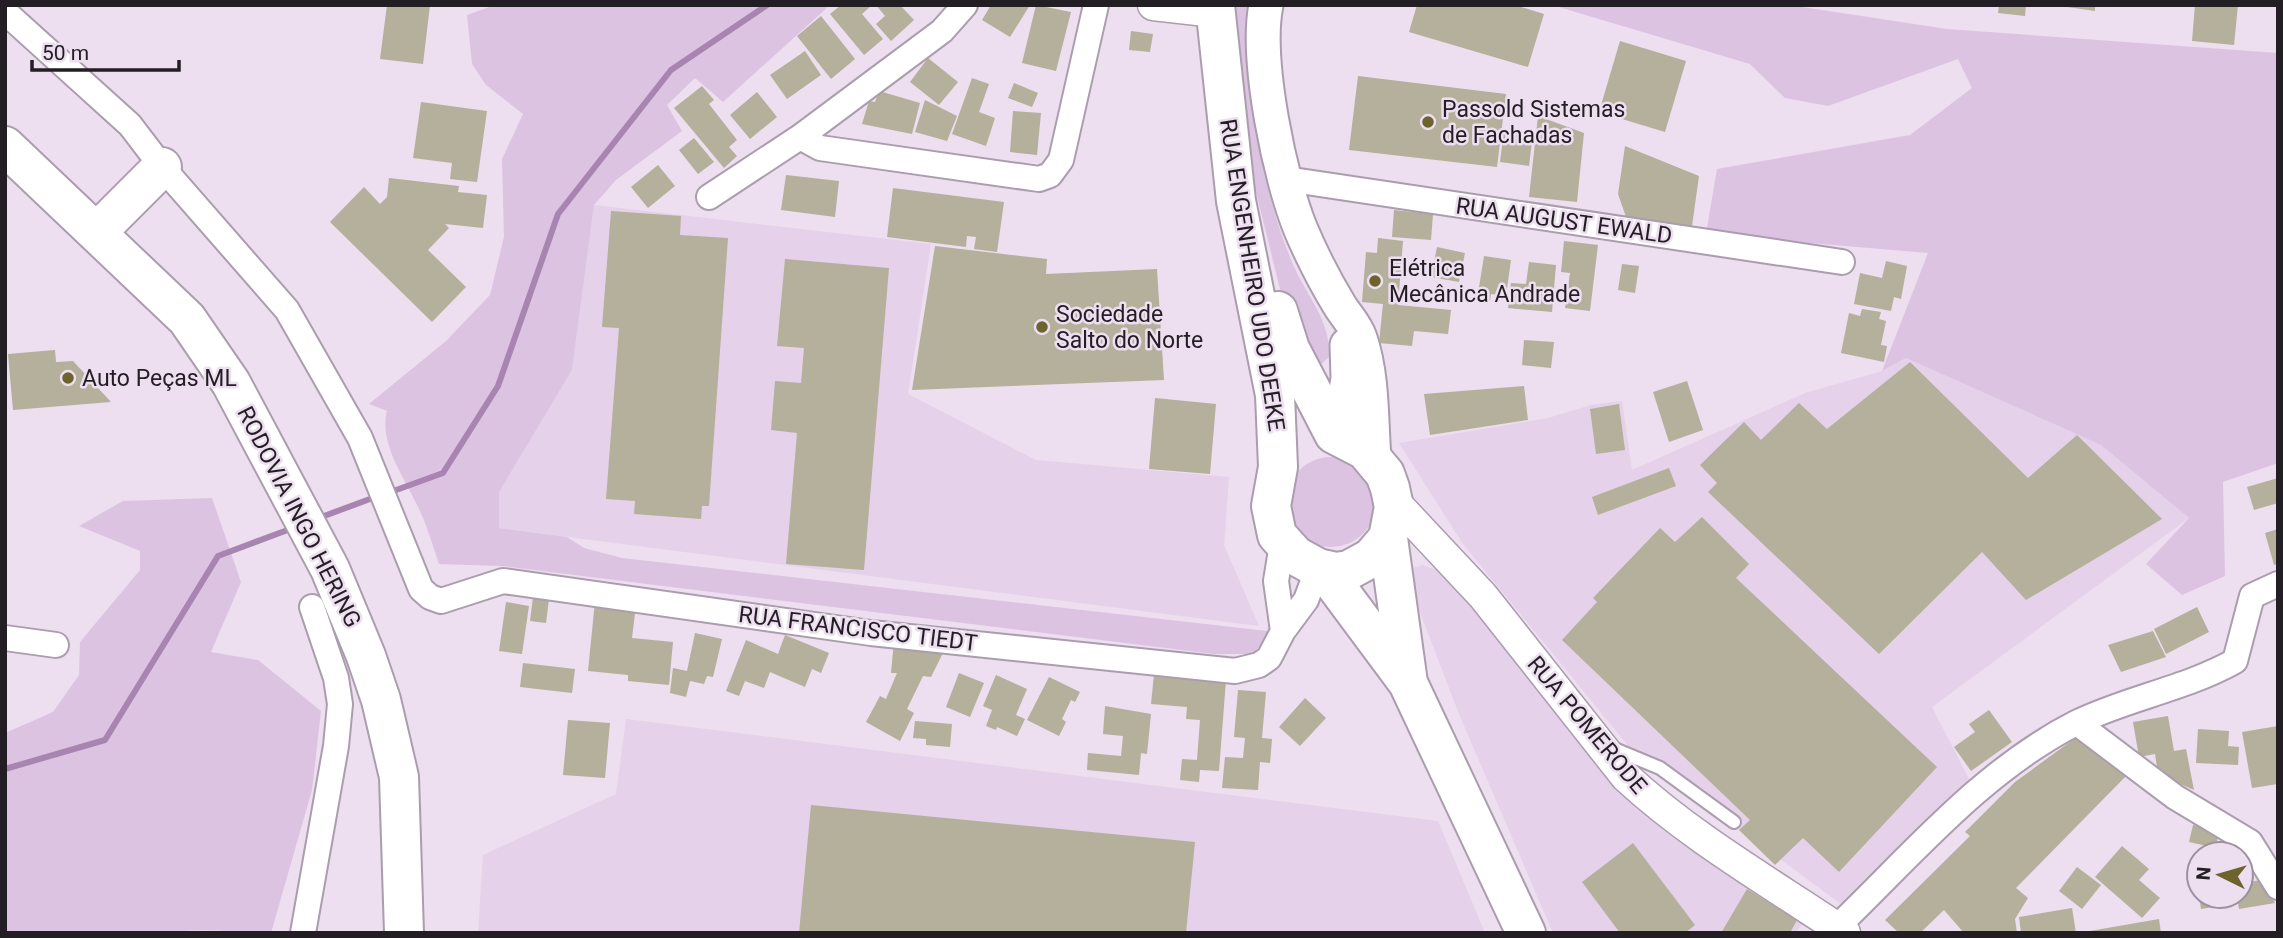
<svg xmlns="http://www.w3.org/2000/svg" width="2283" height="938" viewBox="0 0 2283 938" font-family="Roboto,sans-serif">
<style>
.built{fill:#e5d1ea}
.green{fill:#dcc3e2}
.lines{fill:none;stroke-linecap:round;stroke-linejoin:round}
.stream{stroke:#a885b0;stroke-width:6}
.building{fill:#b4b09b}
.service-casing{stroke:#ab9dae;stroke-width:16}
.minor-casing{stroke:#ab9dae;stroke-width:28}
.tertiary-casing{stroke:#ab9dae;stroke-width:33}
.secondary-casing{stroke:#ab9dae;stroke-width:37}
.primary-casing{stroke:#ab9dae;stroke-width:42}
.trunk-casing{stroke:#ab9dae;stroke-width:42}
.service{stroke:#fff;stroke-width:12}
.minor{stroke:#fff;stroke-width:24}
.tertiary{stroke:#fff;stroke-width:30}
.secondary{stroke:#fff;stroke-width:33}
.primary{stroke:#fff;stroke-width:38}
.trunk{stroke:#fff;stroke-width:38}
.poi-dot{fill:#6d632f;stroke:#eddef0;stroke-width:2.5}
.labels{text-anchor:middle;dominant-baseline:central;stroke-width:5;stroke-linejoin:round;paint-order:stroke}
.poi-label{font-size:23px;fill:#231d24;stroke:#eddef0;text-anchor:start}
.street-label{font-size:23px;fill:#231d24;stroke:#eddef0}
</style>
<rect width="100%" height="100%" fill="#eddef0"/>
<path class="built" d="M594 205 931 244 908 394 1036 460 1229 477 1224 545 1259 626 499 528V492L572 370Z
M1906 358 2101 445 2189 518 1932 707 1971 783 1845 907 1630 748 1463 544 1399 443 1548 418 1591 405 1622 401 1632 470 1805 393 1882 371Z
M1423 565 1436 570 1465 593 1669 832 1718 869 1803 923 1795 933H1553L1459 714 1411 589 1408 576 1413 568Z
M626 719 1438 821 1485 933H478L483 855 616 794Z"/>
<path class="green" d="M495 5H830L723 102 695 78 667 105 682 131 616 180 594 205 572 370 499 492V528L567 537 584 548 622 558 1267 631 1266 641 1251 654H1214L502 566 439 564C432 543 426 522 416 503 403 475 379 443 387 411L369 404 446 341 490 295 504 237 502 159 523 114 486 85 472 64 467 15Z
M1231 5H1251C1253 66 1252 127 1268 187 1275 216 1284 246 1297 273 1311 301 1331 324 1329 357L1319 366 1281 293 1252 176Z
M1552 5H1789L1947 29 2278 53V463L2223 482 2225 576 2182 595 2146 564 2189 518 2101 445 1906 358 1882 371 1928 253 1706 234 1717 169 1910 135 1972 88 1958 59 1828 106 1785 98 1750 64Z
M1286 502a45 45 0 1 1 90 0a45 45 0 1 1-90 0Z
M212 498 241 582 211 652 258 660 321 711 312 790 271 933C238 933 204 927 172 933H5V733L53 712 79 675 80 642 140 570V551L79 526 123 501Z"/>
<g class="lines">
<path class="stream" d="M388 493 443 473 498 386 558 214 671 70 767 5
M316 519 378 496
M5 769 105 740 218 556 293 528"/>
</g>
<path class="building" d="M387 5H430L423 64 380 59Z
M841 5H872L862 14 883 39 864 55 830 14Z
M876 5H900L914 20 891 41 876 24 885 16Z
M991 5H1030L1010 37 982 20Z
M1036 5 1071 12 1056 71 1022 63Z
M1417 5H1515L1544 14 1528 67 1409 32Z
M1999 5H2026L2025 16 1998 13Z
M2053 5H2095V11Z
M2195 5H2238L2234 45 2192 41Z
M821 16 855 59 831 79 797 36Z
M1131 31 1153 34 1150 52 1129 50Z
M1620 41 1686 61 1665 132 1599 112Z
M805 51 821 75 787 99 770 75Z
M928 58 958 82 939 105 910 82Z
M1358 76 1506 94 1497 167 1349 150Z
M972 78 989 84 979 112 995 118 986 146 952 134Z
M1014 83 1038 93 1032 107 1008 98Z
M702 86 714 100 709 104 737 140 729 147 737 156 724 168 674 108Z
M879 91 920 103 912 134 862 124 869 101 875 102Z
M757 92 777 117 750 139 730 115Z
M925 100 957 116 947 141 915 132Z
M421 102 487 111 477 182 450 179 452 163 413 158Z
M1013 111 1041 113 1037 155 1010 152Z
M1538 116 1584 133 1577 202 1529 197Z
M1504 130 1533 133 1529 166 1500 162Z
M694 138 714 162 698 174 679 150Z
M1625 146 1699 176 1692 226 1626 217 1618 194Z
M658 165 675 186 648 208 631 187Z
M786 175 839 181 835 217 781 210Z
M389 178 459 186 458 192 487 195 483 228 445 224 449 228 428 250 466 287 432 322 330 222 364 187 380 204 387 197Z
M893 188 1004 202 997 252 974 249 976 237 967 236 966 247 887 237Z
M1394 210 1433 214 1431 240 1392 237Z
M611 211 681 216 680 235 728 238 709 506H702L701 519 634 514 635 501 606 499 619 328 602 327Z
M1378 238 1403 241 1398 305 1451 310 1448 334 1414 331 1412 346 1379 343 1383 304 1362 302 1366 252 1377 253Z
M1564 241 1598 245 1590 311 1565 308 1570 273 1561 272Z
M935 246 1047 259 1046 274 1157 269 1164 380 912 390Z
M1437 247 1465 253 1459 282 1431 277Z
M1484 256 1511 260 1506 296 1491 294 1490 301 1477 300Z
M785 259 889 268 864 570 786 564 797 433 771 430 775 381 801 383 804 348 777 346Z
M1886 261 1907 266 1901 299 1894 297 1891 311 1854 304 1860 273 1882 278Z
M1529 262 1556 265 1552 312 1508 308 1511 283 1526 284Z
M1622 264 1639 266 1635 293 1618 290Z
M1862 309 1881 312 1879 319 1886 321 1881 345 1887 346 1884 362 1841 353 1849 313 1860 316Z
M1524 340 1554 342 1551 368 1522 365Z
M55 350 56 362 73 361 111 402 13 410 8 354Z
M1910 362 2028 478 2077 435 2162 519 2026 600 1982 552 1879 654 1708 492 1717 483 1700 465 1744 422 1761 440 1799 403 1827 429Z
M1687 381 1703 430 1669 442 1653 392Z
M1524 386 1528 420 1430 435 1424 394Z
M1155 398 1216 404 1210 474 1149 469Z
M1619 404 1625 450 1596 454 1590 409Z
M1669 468 1676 486 1598 515 1592 497Z
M2278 478V503L2254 510 2247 487Z
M1702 517 1749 564 1736 578 1937 767 1839 872 1803 838 1775 865 1739 830 1750 820 1562 640 1597 602 1593 598 1660 528 1675 542Z
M2278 529V564L2274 565 2265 533Z
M533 597 549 599 546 623 530 621Z
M595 601 636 605 632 638 673 642 669 685 628 681V675L588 671Z
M506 602 529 606 522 654 499 651Z
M2197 607 2209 632 2166 654 2154 629Z
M2153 631 2166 657 2121 672 2108 645Z
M695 633 722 639 713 677 707 676 704 684 690 681 686 697 670 693 673 668 687 671Z
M785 635 829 653 821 673 812 669 805 687 770 672 764 688 745 681 739 696 726 691 746 640 778 654Z
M894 641 946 647 931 677 923 676 907 709 914 713 900 741 866 722 880 696 886 699 897 673H891Z
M523 663 575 669 572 693 520 687Z
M959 673 984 683 970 717 946 707Z
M1154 674 1226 680 1219 771 1200 770 1199 782 1180 780 1182 759 1197 760 1200 720 1186 719 1187 707 1151 704Z
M996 675 1027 689 1016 715 1025 719 1017 736 997 727 996 730 986 726 992 710 983 706Z
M1049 677 1080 692 1075 702 1071 700 1062 719 1066 722 1059 736 1027 720Z
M1238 690 1266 692 1262 738 1272 739 1270 763 1260 762 1258 790 1222 788 1225 757 1243 758 1245 738 1234 737Z
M1305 698 1326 718 1300 746 1279 727Z
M1105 706 1151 714 1147 754 1141 753 1139 775 1087 770 1088 753 1121 756 1123 736 1103 734Z
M1989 710 2012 742 1971 771 1954 747 1975 732 1969 724Z
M2168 716 2174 751 2186 749 2194 790 2158 774 2155 754 2139 757 2133 722Z
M568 720 610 723 605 778 563 775Z
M915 721 952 724 950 747 926 745V739L913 738Z
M2278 726V784L2252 788 2242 732Z
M2198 729 2229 731 2228 746 2239 747 2238 765 2196 763Z
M2078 736 2128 774 2016 888 2028 898 2015 919 2017 933H1964L1944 910 1920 933H1899L1885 920 1970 836 1965 832 2015 782Z
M811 805 1195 842 1186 933H799Z
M2193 825 2219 830 2216 848 2189 842Z
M1633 843 1695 925 1685 933H1620L1582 882Z
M2122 846 2149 869 2139 880 2160 898 2142 918 2095 877Z
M2077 867 2101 885 2082 909 2059 891Z
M2262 880 2275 903 2239 909 2238 903 2201 909 2199 896H2241V883Z
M1747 889 1797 920 1790 933H1721Z
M2072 908 2076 933H2021L2019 917Z
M2159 919 2161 933H2091L2090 931Z"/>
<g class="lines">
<g class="service-casing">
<path id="service" d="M1612 748 1660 768 1734 822"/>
</g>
<g class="minor-casing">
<path id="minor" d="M5 12 130 125 162 167 287 310 360 438 421 589 430 597 441 601 503 581 871 633 1235 671 1259 665 1269 658 1283 631 1306 600 1318 568
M800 137 820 148 1039 179 1050 175 1061 160 1096 5
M1286 179 1842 262
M709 197 800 137 942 31 965 5
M1282 544 1276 581 1283 631
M5 638 56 645
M2077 723 2175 797 2250 842 2278 887
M1837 927C1912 855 1982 771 2076 723 2127 698 2185 689 2235 661L2252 596 2278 584
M303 933 336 746 340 704 336 678 312 607"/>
</g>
<g class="tertiary-casing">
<path id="tertiary" d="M1153 5 1215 12
M1394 501 1483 596 1626 777C1692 838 1771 883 1845 933"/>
</g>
<g class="secondary-casing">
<path id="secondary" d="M1266 5C1255 59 1280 180 1301 230 1312 256 1326 283 1340 306 1347 317 1356 326 1360 338 1373 377 1371 419 1374 459
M1339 435 1348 378 1347 345"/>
</g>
<g class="primary-casing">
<path id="primary" d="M1215 5 1236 201 1275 395 1278 467 1271 506 1277 535 1296 556 1318 568 1336 572 1349 570 1371 558 1388 538
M1278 311 1290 349 1334 434 1365 450 1385 474 1390 488 1394 507 1388 538 1408 683
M1324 570 1408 683 1526 933"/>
</g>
<g class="trunk-casing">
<path id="trunk" d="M5 146 187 319 231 383 330 569 366 656 381 700 399 777 404 933
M97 232 162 167"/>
</g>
<use href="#service" class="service"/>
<use href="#minor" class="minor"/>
<use href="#tertiary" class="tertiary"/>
<use href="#secondary" class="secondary"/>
<use href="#primary" class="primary"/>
<use href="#trunk" class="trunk"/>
</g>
<g class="poi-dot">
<circle cx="1428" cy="122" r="7"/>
<circle cx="1375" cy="281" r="7"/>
<circle cx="1042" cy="327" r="7"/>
<circle cx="68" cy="378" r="7"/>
</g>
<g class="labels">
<g class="poi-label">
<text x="1442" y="109">Passold Sistemas<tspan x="1442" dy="26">de Fachadas</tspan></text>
<text x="1389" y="268">Elétrica<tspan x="1389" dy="26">Mecânica Andrade</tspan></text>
<text x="1056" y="314">Sociedade<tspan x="1056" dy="26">Salto do Norte</tspan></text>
<text x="82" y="378">Auto Peças ML</text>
</g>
<g class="street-label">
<text transform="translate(1564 221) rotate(8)">RUA AUGUST EWALD</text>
<text transform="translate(1252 275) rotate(81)">RUA ENGENHEIRO UDO DEEKE</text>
<text transform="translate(299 517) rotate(63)">RODOVIA INGO HERING</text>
<text transform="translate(858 629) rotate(7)">RUA FRANCISCO TIEDT</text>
<text transform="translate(1587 725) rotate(50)">RUA POMERODE</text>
</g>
</g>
<rect width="2283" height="938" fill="none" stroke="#231d24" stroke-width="14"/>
<g transform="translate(2220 875) rotate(275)"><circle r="33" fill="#eddef0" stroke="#9c919e" stroke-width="2"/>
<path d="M0-5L12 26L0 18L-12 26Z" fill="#6d632f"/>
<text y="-10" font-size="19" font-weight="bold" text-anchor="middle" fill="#231d24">N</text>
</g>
<path d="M32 60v10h147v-10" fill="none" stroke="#231d24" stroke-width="3.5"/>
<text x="42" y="60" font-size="21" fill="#231d24" stroke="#eddef0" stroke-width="5" paint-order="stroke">50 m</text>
</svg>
